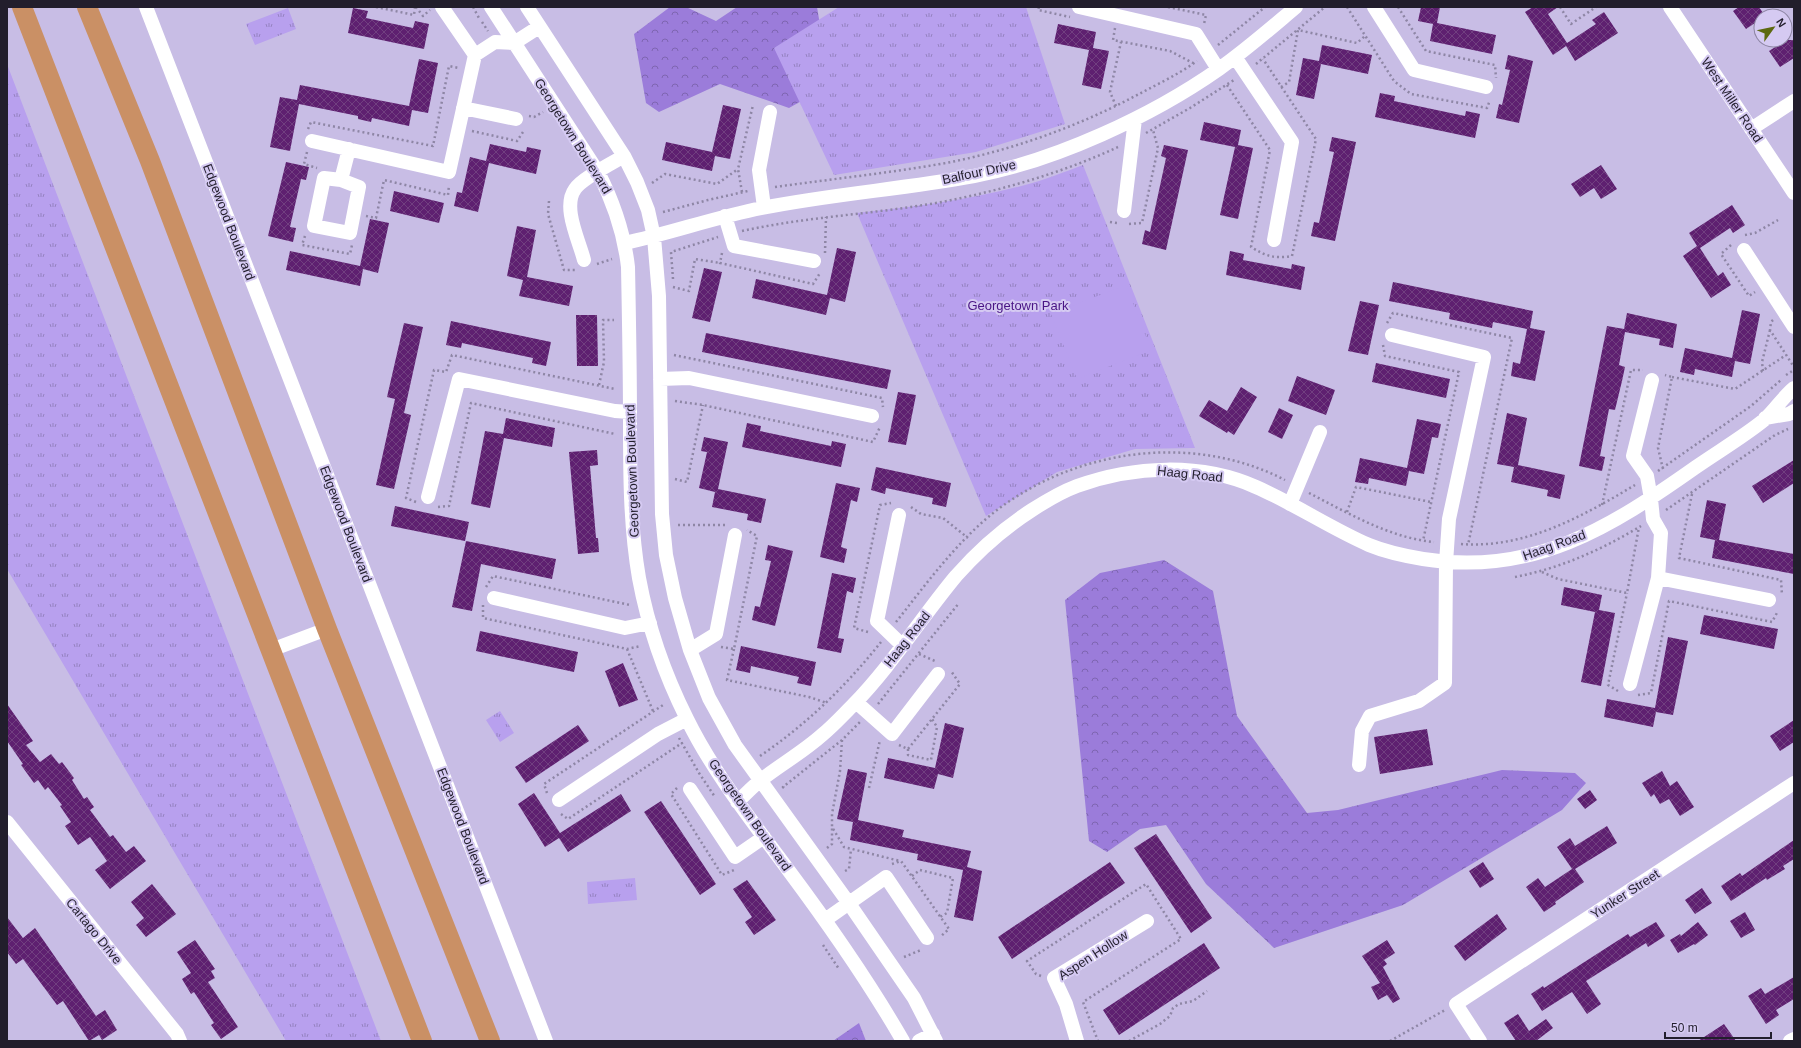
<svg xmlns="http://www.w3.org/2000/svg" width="1801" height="1048" viewBox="0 0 1801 1048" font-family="Arial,sans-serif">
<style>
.forest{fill:url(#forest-crowns)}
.park{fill:url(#park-tufts)}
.pitch{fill:#b8a0ee}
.building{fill:url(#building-cross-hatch)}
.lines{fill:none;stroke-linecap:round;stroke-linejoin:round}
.path{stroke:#8e86a5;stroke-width:2.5;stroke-dasharray:2 3;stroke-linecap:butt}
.minor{stroke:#fff;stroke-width:14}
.highway{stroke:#ca9065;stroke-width:20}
.labels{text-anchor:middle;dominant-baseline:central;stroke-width:4;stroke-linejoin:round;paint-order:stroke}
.street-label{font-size:13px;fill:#221e2c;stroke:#d5caf2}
.park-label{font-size:13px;fill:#491585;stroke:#d5caf2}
</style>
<defs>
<pattern id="forest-crowns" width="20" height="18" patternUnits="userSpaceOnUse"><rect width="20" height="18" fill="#9b7cda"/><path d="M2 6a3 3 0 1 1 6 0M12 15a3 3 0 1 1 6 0" fill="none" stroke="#7e65b1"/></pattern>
<pattern id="park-tufts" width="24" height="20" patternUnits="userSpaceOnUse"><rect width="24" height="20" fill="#b8a0ee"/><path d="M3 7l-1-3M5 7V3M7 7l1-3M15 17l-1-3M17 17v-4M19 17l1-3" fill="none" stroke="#9582c1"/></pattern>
<pattern id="building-cross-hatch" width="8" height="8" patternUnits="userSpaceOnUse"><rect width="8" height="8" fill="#5e2070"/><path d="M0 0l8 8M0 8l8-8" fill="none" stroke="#713f80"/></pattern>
</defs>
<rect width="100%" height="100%" fill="#c8bde5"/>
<path class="forest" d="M670 7H686L716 21 737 7H817L830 85 789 108 720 84 659 112 646 103 634 34Z
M1164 560 1213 591 1237 716 1307 813 1338 810 1502 770 1575 773 1586 783 1562 810 1403 905 1274 948 1206 884 1166 825 1140 829 1107 852 1089 841 1065 600 1100 573Z
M859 1023 866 1041H833Z"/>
<path class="park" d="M839 7H1026L1065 124 976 152 834 175 774 48Z
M288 8 296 29 255 45 246 24Z
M7 64 381 1041H286L7 569Z
M1083 165 1195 448 1135 449 1057 472 986 516 857 213C914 207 970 200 1025 185 1045 180 1064 172 1083 165Z
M500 711 514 733 500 742 486 720Z
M635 878 637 900 588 904 587 882Z"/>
<path class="pitch" d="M1126 285 1151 350 1077 379 1051 314Z"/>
<path class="building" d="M1421 7H1440L1437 23 1496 35 1492 54 1430 41 1433 24 1418 21Z
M1533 7H1558L1548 14 1567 43 1596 24 1592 20 1604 12 1618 33 1575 61 1566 46 1553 55 1525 12Z
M1739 7H1759L1765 16H1761V19L1746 29 1733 11Z
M353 8 368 11 366 18 413 28 415 21 429 24 424 49 348 33Z
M1058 24 1096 32 1093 48 1109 51 1101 89 1082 85 1089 50 1054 43Z
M1778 40H1794V58L1780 67 1769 51 1780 44Z
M1322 45 1372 55 1368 74 1321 64 1314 99 1296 95 1303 58 1319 61Z
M1508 55 1533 61 1519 123 1496 118 1499 104 1502 105 1510 70 1505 69Z
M419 59 438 63 428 113 412 110 409 126 372 118 371 122 358 119V116L299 104 290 151 270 147 280 97 297 100 300 85 409 106Z
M1380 93 1395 96 1394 101 1465 116 1466 111 1480 114 1475 138 1375 117Z
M723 105 741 109 730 159 715 156 712 171 662 160 666 142 712 152Z
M1204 122 1241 130 1238 145 1253 148 1238 219 1220 215 1235 147 1200 140Z
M1332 137 1356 142 1335 241 1311 236 1314 222 1319 223 1334 152 1329 151Z
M490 144 526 152 527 147 541 150 536 174 489 163 478 212 454 206 457 192 462 193 470 157 486 161Z
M1164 145 1188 150 1166 250 1142 244 1145 230 1150 232 1166 158 1161 156Z
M286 162 309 167 306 180 301 179 290 227 296 228 293 242 268 236Z
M1601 165 1617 189 1601 199 1594 188 1580 197 1571 184Z
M394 191 444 203 439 223 390 211Z
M1732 205 1745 225 1733 233 1730 228 1700 248 1718 276 1723 272 1731 285 1711 298 1683 256 1697 246 1689 233Z
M370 219 389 223 378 273 363 269 360 286 286 270 290 251 360 266Z
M517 226 536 230 527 277 573 286 569 306 519 296 523 280 507 276Z
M837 248 856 252 845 302 830 298 826 315 752 298 756 279 827 295Z
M1230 251 1244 254 1243 260 1291 269 1292 264 1305 267 1301 290 1226 275Z
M704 268 722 272 710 322 692 318Z
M1393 282 1533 311 1530 328 1545 331 1535 381 1511 376 1513 362 1520 364 1527 329 1493 322 1492 328 1449 319 1450 313 1389 301Z
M1360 301 1379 305 1368 355 1348 351Z
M1742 310 1760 314 1750 364 1735 361 1732 377 1695 369 1694 375 1680 372 1685 348 1732 358Z
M1627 313 1677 324 1673 348 1659 345 1660 339 1625 332 1619 365 1625 367 1622 381 1615 410 1609 409 1600 456 1605 457 1602 471 1579 466 1607 326 1624 329Z
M576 315H597L598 366H577Z
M451 321 551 342 546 366 532 363 533 358 462 343 461 348 446 345Z
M404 323 423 327 404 413 411 415 394 489 376 485 395 399 387 397Z
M706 333 891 370 887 389 702 352Z
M1376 363 1450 379 1446 398 1372 382Z
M1297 376 1335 390 1326 415 1288 401Z
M1241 387 1257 397 1234 435 1228 431 1227 433 1199 416 1209 400 1227 411Z
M898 392 916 395 906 445 888 442Z
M1279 408 1293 415 1282 439 1268 432Z
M1507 413 1527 418 1518 465 1565 475 1560 499 1547 496 1548 490 1511 482 1514 467 1497 464Z
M506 418 555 428 552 447 504 438 490 508 471 504 485 431 503 434Z
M1417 419 1441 424 1438 438 1432 437 1424 474 1409 471 1406 486 1369 478 1368 484 1355 482 1360 458 1407 468Z
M747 423 761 426 760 431 831 446 832 441 846 444 841 467 742 447Z
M704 437 728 442 718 489 766 499 761 523 747 520 748 514 712 507 715 492 699 488 707 452 701 451Z
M597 450 598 465 590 466 596 538H598L599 552 578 554 569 452Z
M1794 460V483L1763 503 1752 486Z
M876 467 951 483 946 507 932 504 933 498 886 488 885 494 871 490Z
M836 483 860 488 857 502 851 500 841 547 847 549 844 563 820 557Z
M1707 500 1726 504 1719 540 1794 554V574L1712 558 1715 540 1700 537Z
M395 506 469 522 465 541 391 526Z
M466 541 556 559 552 579 481 564 472 611 452 607Z
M768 545 793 551 775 626 752 620 755 606 760 607 771 561 765 560Z
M832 573 856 578 853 593 847 591 838 638 844 639 841 653 817 648Z
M1564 587 1602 595 1599 610 1615 613 1601 686 1581 682 1595 612 1561 605Z
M1704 615 1778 629 1774 649 1700 634Z
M480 631 578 652 574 672 476 651Z
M1668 637 1688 641 1673 715 1656 712 1653 727 1604 717 1607 699 1655 708Z
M741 646 816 662 811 686 797 683 799 677 751 666 750 673 736 670Z
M623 663 638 700 619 707 605 671Z
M7 704 33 741 26 745 40 762 51 754 59 764 62 762 74 778 72 780 84 799 87 797 94 807 90 810 110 837 113 835 126 852 134 846 146 861 110 889 95 870 107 861 90 837 78 845 65 826 71 822 60 806 62 805 48 787 45 790 38 780 34 783 21 765 23 764 7 741Z
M1794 720V742L1780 751 1770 736Z
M945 723 964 728 953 778 938 774 934 789 884 778 888 758 935 768Z
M578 725 589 741 526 783 515 767Z
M1427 729 1433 765 1380 774 1374 737Z
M848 769 867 773 858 820 904 830 902 837 971 851 967 867 982 871 973 921 954 917 963 870 917 860 918 854 850 840 853 822 837 819Z
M1662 771 1670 786 1677 781 1694 807 1680 816 1669 799 1660 804 1654 794 1651 797 1642 783Z
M1590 790 1597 800 1585 809 1577 799Z
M534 793 560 833 621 794 631 811 568 852 559 838 545 847 518 804Z
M661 801 716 884 700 895 644 812Z
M1607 826 1617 843 1575 869 1584 882 1555 902 1556 904 1544 912 1526 887 1538 878 1545 887 1572 869 1557 847 1570 838 1575 846Z
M1156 834 1212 918 1191 933 1134 848Z
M1794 840V859L1783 866 1785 869 1767 880 1766 878 1731 901 1721 886 1740 873 1742 876Z
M1110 862 1125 883 1012 959 998 937Z
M1483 862 1494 879 1480 888 1469 871Z
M747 880 776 920 754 935 745 922 752 917 733 889Z
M152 884 176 914 146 937 136 925 144 918 131 902Z
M1702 888 1712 903 1695 914 1685 900Z
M1745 912 1755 930 1741 938 1730 921Z
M1497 914 1507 929 1465 961 1454 946Z
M7 917 23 938 35 928 96 1016 105 1010 117 1030 102 1040 99 1035 89 1041 63 1001 57 1005 23 959 16 964 7 952Z
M1656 922 1665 936 1648 947 1646 943 1586 981 1601 1004 1587 1014 1572 992 1542 1011 1531 994 1543 986 1544 988 1628 934 1630 937Z
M1698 922 1708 935 1695 945 1694 944 1678 953 1670 940 1680 934 1681 936Z
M195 940 215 969 211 971 215 978 208 982 238 1027 221 1039 211 1025 214 1023 194 992 191 994 182 979 191 973 177 952Z
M1387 940 1395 953 1384 960 1387 964 1383 967 1400 999 1393 1003 1387 995 1378 1000 1371 987 1380 983 1362 956Z
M1204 943 1220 968 1119 1035 1103 1010Z
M1794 977V999L1776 1010 1779 1015 1766 1024 1748 996 1761 988 1765 994Z
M1518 1014 1529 1031 1546 1019 1553 1028 1536 1041H1516L1504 1023Z
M1724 1024 1736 1041H1698Z"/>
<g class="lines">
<path class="path" d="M376 7 414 15 415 7
M416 7 423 16 430 10
M473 7 479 18
M1039 7 1038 10 1070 17
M1168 7 1206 15 1204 24
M1347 7 1394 81 1411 94 1487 108 1490 100
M1398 7 1426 51 1495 65 1496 78
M1560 7 1571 24 1596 7
M482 22 488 31
M1115 28 1113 40 1170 51 1193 63
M1218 45 1265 7
M1256 64 1325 7
M1227 85 1270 150 1251 247C1266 256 1274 259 1292 256L1316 139 1263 59
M1281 87 1289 82 1298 30 1357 43 1365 36
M1116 106 1110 92 1121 42
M529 116 534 117 543 112
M308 129 311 122 433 146 449 66 459 68
M472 131 517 141 523 132
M1146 133 1190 108 1234 80
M307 152 304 164 317 168
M652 183 665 174 717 184 738 169
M775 187C832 179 889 173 946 163 1013 150 1079 126 1139 94 1158 84 1179 74 1197 61
M742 192 738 169 753 105
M549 201 548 214 564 270H575
M663 212 708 200 748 191
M366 216 376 218 384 180 448 195 449 185
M1110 222 1117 223
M1129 224 1142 223 1158 148 1153 130
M742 231C810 216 879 214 947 201 1006 189 1064 172 1118 147
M1745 235 1755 233 1778 220
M305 236 302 245 350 254 352 245
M1731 245 1721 254 1749 296 1755 292
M722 253 720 263 813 284 820 273
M825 253 826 217
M597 264 612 259
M673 279 671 252 718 237
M673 287 689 291 695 259 720 263
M1773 320 1771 322 1770 330 1794 367
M1387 323 1393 313 1512 338 1468 545
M1383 345 1385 356 1459 372 1423 541
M674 355 882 398 883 407
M1763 371 1762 362 1770 330
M1786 375 1794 370
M1672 377 1735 389 1786 355
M599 385 604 362 603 320H614
M675 401 703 405 873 442 880 427
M1663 469 1658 448 1672 377 1665 375
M1658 471 1751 406 1781 380
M675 479 687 482 703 405
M1309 493C1348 513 1390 538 1434 542
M1692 494 1679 558 1781 580 1782 595
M416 502 406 498 434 370 446 372 452 355 615 389
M1602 505 1631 370H1643
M438 507 449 506 471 403 615 434
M911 507 921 514 943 518 968 538
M1666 510 1775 435 1788 429
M1347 512 1356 487 1431 502
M678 525H725
M1461 544C1525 549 1583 516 1635 485
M1542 572 1558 579 1627 593 1639 527
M1515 577C1561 568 1601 550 1641 526
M486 587 493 576 630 605
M483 605V618L627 649 641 646
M896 622C927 583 957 541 997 510 1079 448 1194 433 1285 480
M868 632 854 628 880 505 891 503
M721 647 734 649 757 536 747 530
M627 649 653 711
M734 649 727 680 809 697 827 703
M919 654 935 661
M1618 691 1608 685 1627 593
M1638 695 1651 693 1669 601 1772 622 1778 611
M878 704 959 603
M679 738 699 773 715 797
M842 740 840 771 832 814V827L844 847 900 861
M899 745 908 749 960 684 951 671
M908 749V755L931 760 937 727 932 719
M760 756C807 724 846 686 881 642
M677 788 671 794 722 875 734 870
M784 788 783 787 842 740 860 722
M869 788 880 740
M547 793 544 784 663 705
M561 814 568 819 682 743
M827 848 832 844V828
M892 864 901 861 949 929 940 937
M845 871 849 869 851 849
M912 876 920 870 953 878 947 913 940 917
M823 945 839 969
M904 957 921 950
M1041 976 1036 974 1027 961 1146 884 1181 939 1083 1002 1098 1041
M1129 1041 1160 1024 1170 1016 1173 1008 1179 1004 1193 1001 1207 991
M1390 1041 1445 1010"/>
<path class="minor" d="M146 7 546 1041
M442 7 475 55
M491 7 598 172C614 203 624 232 628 267 629 318 630 370 630 421 630 473 630 526 639 578 648 627 665 675 687 719 714 774 753 822 789 871 830 926 869 982 903 1041
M527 7 624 156 637 182 648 210 654 237 659 296 662 514 666 555 675 598 690 650 709 698 735 745 848 902 914 998 936 1041
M1079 7 1196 34 1218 69
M1374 7 1414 70 1486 87
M1670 7 1794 193
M1235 57 1292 142 1274 240
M463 108 516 119
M1751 129 1794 101
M312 141 449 172 475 55 495 42 514 43 539 27
M341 180 359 187 350 233 314 226 324 178 341 180 349 149
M764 207 759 170 770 112
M1124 211 1135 119
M725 216 734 246 814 261
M625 243C671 233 716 217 762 208 832 194 904 189 974 176 1055 161 1152 116 1219 69 1246 50 1271 28 1296 7
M1744 250 1794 327
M584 260C579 240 562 207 575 189 581 179 612 163 624 156
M660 379 689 378 872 416
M1765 418 1789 414 1794 411
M428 497 459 379 615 411 630 412
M1290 504 1320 432
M899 515 877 621 903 646
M1658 578 1769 600
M494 598 625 628 650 623
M271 650 327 629
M690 650 716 634 735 535
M1630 684 1658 578 1661 533 1653 519 1651 499 1647 476 1633 456 1652 380
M856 702 892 734 938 674
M1359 765 1362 731 1370 716 1419 701 1445 683 1446 563 1449 519 1484 357 1392 335
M690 789 735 857 764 837
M559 800 658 734 687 719
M737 802C745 795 752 787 761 780 780 765 803 752 822 735 833 726 843 715 853 705 892 665 921 618 956 576 978 551 1004 528 1032 510 1046 501 1061 492 1077 486 1133 466 1200 462 1256 487 1295 504 1330 528 1369 545 1386 552 1405 556 1423 559 1533 577 1611 527 1696 467 1719 451 1743 437 1764 420 1775 410 1783 397 1794 388
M7 822 177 1034 180 1041
M825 920 886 877 927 938
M919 1041 933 1034
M1077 1041 1066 1004 1054 978 1147 921
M1480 1041 1456 1004 1794 783
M1790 1041 1794 1039"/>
<path class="highway" d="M22 7 422 1041
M87 7 150 161 327 629 490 1041"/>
</g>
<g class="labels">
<g class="street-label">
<text transform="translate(1732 100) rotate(56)">West Miller Road</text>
<text transform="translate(573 136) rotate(58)">Georgetown Boulevard</text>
<text transform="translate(979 172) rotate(-12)">Balfour Drive</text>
<text transform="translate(229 222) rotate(69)">Edgewood Boulevard</text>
<text transform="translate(632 471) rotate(-92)">Georgetown Boulevard</text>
<text transform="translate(1190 474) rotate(6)">Haag Road</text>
<text transform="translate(346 524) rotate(69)">Edgewood Boulevard</text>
<text transform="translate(1554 545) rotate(-20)">Haag Road</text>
<text transform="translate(907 639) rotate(-52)">Haag Road</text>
<text transform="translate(750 815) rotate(55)">Georgetown Boulevard</text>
<text transform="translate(463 826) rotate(69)">Edgewood Boulevard</text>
<text transform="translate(1625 894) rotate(-33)">Yunker Street</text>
<text transform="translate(94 931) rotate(51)">Cartago Drive</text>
<text transform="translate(1093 955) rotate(-33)">Aspen Hollow</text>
</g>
<g class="park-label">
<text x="1018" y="305">Georgetown Park</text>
</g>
</g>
<rect width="1801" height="1048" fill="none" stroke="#221e2c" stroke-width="16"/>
<g transform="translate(1773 28) rotate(57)"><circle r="19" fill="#d5caf2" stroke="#8d85a3"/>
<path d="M0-3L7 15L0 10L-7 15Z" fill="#5d6910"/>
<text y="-6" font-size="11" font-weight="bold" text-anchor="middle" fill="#221e2c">N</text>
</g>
<path d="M1665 1032v6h106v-6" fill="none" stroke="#221e2c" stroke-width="2"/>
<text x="1671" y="1032" font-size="12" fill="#221e2c" stroke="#d5caf2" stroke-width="3" paint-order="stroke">50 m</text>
</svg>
